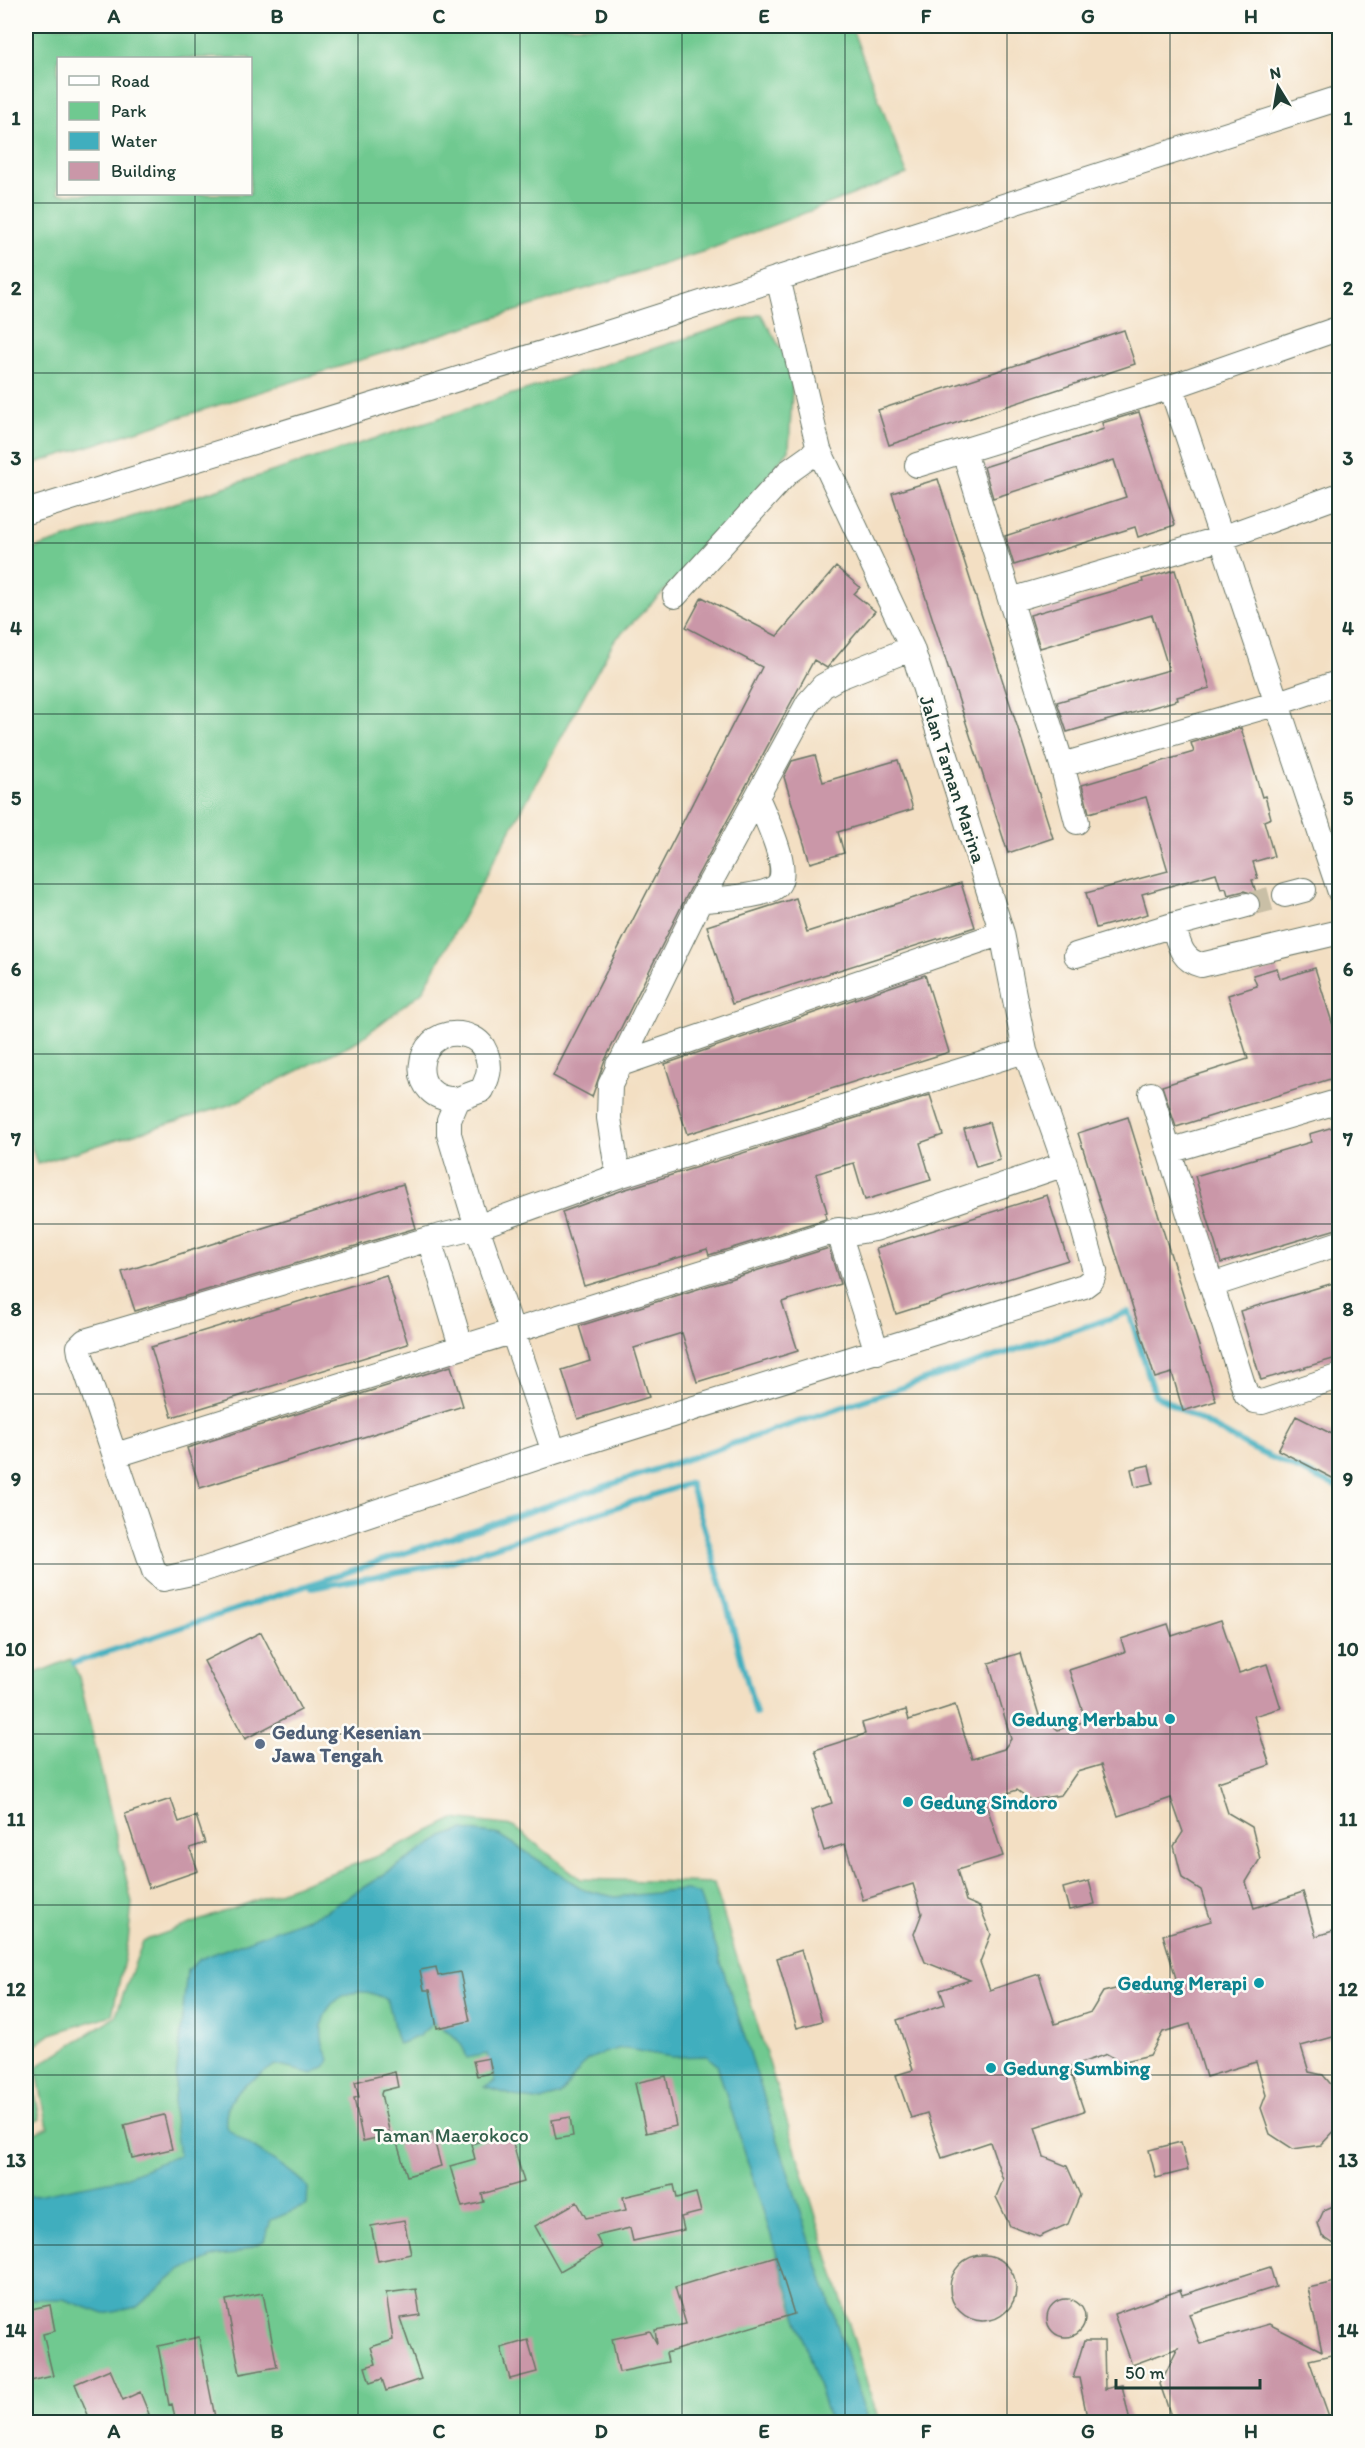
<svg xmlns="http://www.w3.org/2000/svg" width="1365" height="2448" viewBox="0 0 1365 2448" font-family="Itim,sans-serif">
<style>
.green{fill:#6fc990;stroke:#478362;stroke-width:1.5;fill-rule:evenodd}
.water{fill:#40aebe;stroke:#307679;stroke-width:1.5}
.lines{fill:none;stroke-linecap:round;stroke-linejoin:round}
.stream{stroke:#40aebe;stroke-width:6}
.building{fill:#ca97a8;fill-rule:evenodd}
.minor-tunnel{stroke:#c9bfa6;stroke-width:24;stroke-dasharray:24 12;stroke-linecap:butt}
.minor-casing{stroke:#697666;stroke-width:26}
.minor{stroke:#fff;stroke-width:24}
.grid{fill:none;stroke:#1f3d34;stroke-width:1.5;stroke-opacity:0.55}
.culture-dot{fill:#0f9aa8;stroke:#fdfcf7;stroke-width:2}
.service-dot{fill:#5c6f8a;stroke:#fdfcf7;stroke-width:2}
.labels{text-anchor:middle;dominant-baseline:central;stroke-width:5;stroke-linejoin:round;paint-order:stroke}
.street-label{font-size:20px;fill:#1f3d34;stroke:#fdfcf7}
.culture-label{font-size:20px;font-weight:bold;fill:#0d838f;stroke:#fdfcf7;text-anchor:end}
.service-label{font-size:20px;font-weight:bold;fill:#4e5e75;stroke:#fdfcf7;text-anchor:start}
.park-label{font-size:20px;fill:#33604b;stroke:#fdfcf7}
.neatline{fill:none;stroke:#1f3d34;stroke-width:2}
.grid-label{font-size:20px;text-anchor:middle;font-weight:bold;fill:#1f3d34}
</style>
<rect width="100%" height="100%" fill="#fdfcf7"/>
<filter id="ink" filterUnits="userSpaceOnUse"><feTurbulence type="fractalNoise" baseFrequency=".0167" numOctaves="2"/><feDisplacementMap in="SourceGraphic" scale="12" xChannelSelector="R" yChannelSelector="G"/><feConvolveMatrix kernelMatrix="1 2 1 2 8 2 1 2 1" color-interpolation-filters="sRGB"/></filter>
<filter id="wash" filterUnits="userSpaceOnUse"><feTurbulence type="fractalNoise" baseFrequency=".008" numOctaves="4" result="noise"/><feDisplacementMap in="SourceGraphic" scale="24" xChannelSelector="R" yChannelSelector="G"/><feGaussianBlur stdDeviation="1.35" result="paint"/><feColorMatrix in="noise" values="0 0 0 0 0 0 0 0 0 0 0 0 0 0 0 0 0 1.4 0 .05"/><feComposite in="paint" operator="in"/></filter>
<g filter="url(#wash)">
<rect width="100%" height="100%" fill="#f3dfc3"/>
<path class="green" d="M26 26H851L907 174 705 251 26 466ZM58 58H250V194H58Z
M761 314 793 370 789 450 712 543 614 641 422 992 359 1040 232 1104 37 1164 26 1130V551Z
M71 1659 79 1677 132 1903 128 1942 112 2015 51 2034 32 2048 30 2068 40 2119 26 2126V1677Z
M454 1819 513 1826 581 1879 714 1883 879 2422H26V2137L48 2127 36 2067 115 2017 143 1941 375 1857Z"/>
<path class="water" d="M463 1830 500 1835 584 1890 615 1897 686 1890 699 1894 868 2422H830L717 2065 707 2056 672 2057 621 2048 601 2054 587 2060 560 2095 542 2101 521 2098 485 2087 495 2082 487 2054 467 2058C462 2040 450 2031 433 2023L419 2036 399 2044C392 2028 394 2015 386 1999 379 1996 371 1992 364 1992 325 1991 312 2029 329 2059L326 2066 313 2074 275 2065C248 2085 223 2090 226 2127 251 2150 286 2163 308 2188L307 2205 271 2220 264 2241 235 2254 217 2256 180 2271 137 2307 104 2314 63 2299H26V2197L123 2178 179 2155 173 2110 187 1970 200 1959 326 1911 443 1837Z"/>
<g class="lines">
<path class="stream" d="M312 1588 442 1564 690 1483 720 1580 756 1714
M74 1663 1129 1312 1155 1395 1253 1449 1340 1488"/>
</g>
<g id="blocks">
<path class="building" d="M1124 330 1135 364 889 445 878 410Z
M1139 412 1175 525 1138 537 1135 527 1014 565 1005 536 1126 497 1120 479 1114 460 993 498 984 467 1104 429 1102 423Z
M938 479 1053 838 1008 853 892 493Z
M836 567 860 587 854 594 875 611 827 668 814 660 687 895 604 1062 592 1097 553 1076 762 667 686 627 702 597 777 636Z
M1175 570 1210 688 1177 697 1178 700 1067 732 1057 702 1169 670 1152 615 1040 648 1030 615 1143 582 1142 579Z
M1241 728 1262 797 1265 796 1271 818 1264 821 1274 856 1253 862 1258 879 1252 880 1257 895 1244 891 1228 895 1226 888 1221 889 1216 873 1142 894 1148 914 1096 928 1086 893 1168 871 1146 797 1089 813 1082 785 1194 752 1191 743Z
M815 755 823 782 898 760 913 809 838 832 844 853 810 863 784 777 792 761Z
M961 883 975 927 732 1004 707 926 796 898 807 932Z
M1277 968 1280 979 1315 968 1335 1032 1340 1031V1076L1176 1127 1162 1086 1248 1059 1228 995 1257 986 1253 975Z
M925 975 949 1052 687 1134 665 1064Z
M930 1095 943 1135 920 1143 931 1180 865 1200 854 1163 834 1168 816 1174 827 1212 825 1213 826 1219 709 1255 707 1249 584 1286 562 1212 623 1190Z
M1128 1117 1216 1401 1183 1411 1172 1373 1155 1378 1078 1133Z
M989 1122 1000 1160 976 1167 964 1129Z
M1340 1125V1228L1221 1263 1195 1176 1311 1142 1309 1134Z
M403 1184 416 1228 135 1311 122 1272Z
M1047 1195 1068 1260 896 1314 876 1248Z
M829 1248 840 1284 782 1302 798 1351 697 1382 682 1333 634 1348 649 1397 578 1419 562 1370 590 1361 579 1326Z
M386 1275 408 1344 172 1417 151 1347Z
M1340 1281V1357L1261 1380 1240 1311Z
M451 1366 463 1406 200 1488 187 1448Z
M1296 1416 1340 1438V1482L1278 1450Z
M1149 1465 1153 1483 1135 1487 1131 1469Z
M1221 1620 1239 1673 1267 1664 1281 1708 1254 1716 1270 1765 1218 1782 1228 1813 1252 1827 1260 1859 1246 1882 1254 1908 1303 1892 1316 1936 1340 1929V2035L1301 2046 1309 2072 1323 2075 1340 2095V2125L1321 2145 1293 2149 1270 2134 1261 2108 1266 2095 1256 2062 1206 2077 1190 2024 1163 2032 1150 2055 1121 2062 1107 2054 1069 2067 1084 2111 1035 2127 1044 2157 1067 2166 1080 2195 1068 2224 1039 2237 1010 2226 996 2197 1003 2180 990 2142 942 2158 927 2113 911 2118 896 2075 913 2070 897 2020 945 2004 940 1990 970 1980 925 1962 914 1934 922 1913 913 1884 863 1900 845 1844 824 1851 811 1810 832 1803 815 1750 865 1734 862 1723 906 1710 909 1720 955 1705 972 1759 1004 1749 1011 1739 989 1663 1020 1653 1042 1725 1049 1723 1058 1730 1086 1721 1069 1670 1125 1652 1121 1639 1168 1624 1172 1636ZM1101 1765 1118 1816 1171 1798 1183 1832 1174 1846 1182 1878 1201 1890 1211 1921 1163 1935 1178 1985 1147 1994 1132 1985 1103 1992 1091 2012 1055 2024 1039 1974 990 1990 980 1962 991 1934 980 1907 966 1901 957 1870 1003 1856 985 1800 1017 1790 1031 1800 1061 1795 1077 1772Z
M261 1632 301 1710 245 1739 204 1661Z
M171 1799 179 1822 196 1816 205 1843 190 1848 198 1871 149 1888 125 1814Z
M1089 1881 1095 1904 1069 1910 1063 1888Z
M802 1950 822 2021 797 2028 777 1958Z
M436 1967 438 1976 460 1972 470 2021 437 2028 430 1990H424L420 1970Z
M489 2058 492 2073 477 2076 473 2061Z
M395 2072 398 2087 382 2091 381 2094 390 2135 363 2141 354 2098 359 2097 355 2082Z
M666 2076 676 2126 646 2133 635 2083Z
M164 2115 172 2149 132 2158 124 2125Z
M570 2117 573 2136 556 2139 552 2120Z
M432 2132 441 2166 407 2176 397 2143Z
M510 2133 524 2182 482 2194 484 2202 462 2207 450 2166 475 2159 471 2144Z
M1181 2142 1188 2170 1156 2178 1149 2150Z
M674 2185 677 2198 696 2193 701 2212 681 2217 684 2230 633 2241 630 2228 596 2236 602 2247 560 2271 535 2226 577 2202 586 2218 626 2210 623 2197Z
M1340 2203V2248L1322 2236 1318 2223 1324 2210Z
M404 2220 411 2254 378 2261 371 2226Z
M950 2288a33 33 0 1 1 66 0a33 33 0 1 1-66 0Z
M776 2256 794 2314 666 2353 668 2362 619 2372 612 2339 650 2331 657 2344 655 2330 686 2324 675 2287Z
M1270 2267 1276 2287 1189 2314 1200 2344 1269 2324 1322 2351 1308 2288 1340 2281V2353L1309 2360 1331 2422H1173L1160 2384 1178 2348 1132 2365 1114 2314 1180 2290 1182 2295Z
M416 2289 420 2315 400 2318 421 2379 386 2391 382 2379 370 2383 365 2367 376 2364 371 2347 393 2340 386 2293Z
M263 2293 277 2367 240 2374 226 2300Z
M1047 2318a19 19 0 1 1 38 0a19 19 0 1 1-38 0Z
M50 2305 55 2331 43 2334 53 2376 26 2382V2310Z
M199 2337 216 2422H176L172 2404 169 2405 158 2346Z
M528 2340 537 2372 510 2379 501 2348Z
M1084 2341H1104L1105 2389 1122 2385 1130 2422H1088L1079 2378H1073Z
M110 2369 123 2400 140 2392 149 2414 129 2422H91L75 2384Z"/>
</g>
</g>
<g filter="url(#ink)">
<use href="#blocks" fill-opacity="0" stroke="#697666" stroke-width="1.5"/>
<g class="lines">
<path class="minor-tunnel" d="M1247 905 1285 895"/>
<g class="minor-casing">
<path id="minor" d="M778 278 819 450 912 648 1002 933 1025 1051 1065 1164 1095 1271 1092 1280 1084 1286 554 1452 196 1572 163 1579 154 1571 80 1353 79 1347 85 1341 429 1239 477 1227 618 1176 1025 1051
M1171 387 1340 328
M964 452 1062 765 1077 822
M917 465 1171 387 1340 892
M26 512 617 330 1340 98
M675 596 788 472 819 450
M1011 600 1222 538 1340 495
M1062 765 1278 703 1340 682
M1285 895 1304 890
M700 901C719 898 758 898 774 888 796 875 764 815 757 797
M1173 925 1247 905
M1076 955 1173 925C1179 944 1181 960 1201 965L1340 932
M618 1065 1002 933
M1151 1094 1246 1394 1255 1401 1262 1402 1340 1376
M458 1099C406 1103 412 1029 460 1034 468 1035 478 1039 483 1047 492 1063 490 1074 482 1090L458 1099 449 1120V1134L477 1227 554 1452
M1169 1151 1340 1101
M618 1176 609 1118 610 1085 700 901 808 703 823 686 837 678 912 648
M838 1230 877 1352
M429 1239 461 1346
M1212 1285 1340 1243
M116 1455 838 1230 856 1232 875 1229 1065 1164"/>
</g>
<use href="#minor" class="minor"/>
</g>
</g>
<path class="grid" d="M195 26V58M358 26V2422M520 26V2422M682 26V2422M845 26V2422M1007 26V2422M1170 26V2422M195 194V2422M26 203H1340M26 373H1340M26 543H1340M26 714H1340M26 884H1340M26 1054H1340M26 1224H1340M26 1394H1340M26 1564H1340M26 1734H1340M26 1905H1340M26 2075H1340M26 2245H1340"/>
<g class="culture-dot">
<circle cx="1170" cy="1719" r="6"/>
<circle cx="908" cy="1802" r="6"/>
<circle cx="1259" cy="1983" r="6"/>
<circle cx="991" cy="2068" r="6"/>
</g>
<circle class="service-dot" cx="260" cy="1744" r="6"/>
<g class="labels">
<g class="street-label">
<text transform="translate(953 779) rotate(72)">Jalan Taman Marina</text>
</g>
<g class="culture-label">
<text x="1158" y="1719">Gedung Merbabu</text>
<text x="920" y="1802" text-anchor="start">Gedung Sindoro</text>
<text x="1247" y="1983">Gedung Merapi</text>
<text x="1003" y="2068" text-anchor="start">Gedung Sumbing</text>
</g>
<g class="service-label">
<text x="272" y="1732">Gedung Kesenian<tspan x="272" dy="23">Jawa Tengah</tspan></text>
</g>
<g class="park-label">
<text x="451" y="2135">Taman Maerokoco</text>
</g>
</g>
<rect width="1365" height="2448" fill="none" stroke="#fdfcf7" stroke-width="66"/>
<rect x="57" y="57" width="195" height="138" fill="#fdfcf7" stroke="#a4b0a9" stroke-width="1.5"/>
<rect x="69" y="76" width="30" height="9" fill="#ffffff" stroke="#a4b0a9" stroke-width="1.5"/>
<text x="111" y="87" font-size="18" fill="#1f3d34">Road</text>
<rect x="69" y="102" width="30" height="18" fill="#6fc990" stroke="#a4b0a9" stroke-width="1.5"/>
<text x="111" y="117" font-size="18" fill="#1f3d34">Park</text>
<rect x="69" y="132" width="30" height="18" fill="#40aebe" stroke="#a4b0a9" stroke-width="1.5"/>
<text x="111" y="147" font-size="18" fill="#1f3d34">Water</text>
<rect x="69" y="162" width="30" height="18" fill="#ca97a8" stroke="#a4b0a9" stroke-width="1.5"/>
<text x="111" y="177" font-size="18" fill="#1f3d34">Building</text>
<g transform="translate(1278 87) rotate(349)" stroke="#fdfcf7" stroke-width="4.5" paint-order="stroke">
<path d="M0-4.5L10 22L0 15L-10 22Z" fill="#1f3d34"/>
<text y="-9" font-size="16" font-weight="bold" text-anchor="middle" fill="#1f3d34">N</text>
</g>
<path d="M1116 2379v9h144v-9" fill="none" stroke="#1f3d34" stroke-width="3"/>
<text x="1125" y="2379" font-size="18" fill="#1f3d34" stroke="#fdfcf7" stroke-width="4.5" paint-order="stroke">50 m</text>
<rect x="33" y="33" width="1299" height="2382" class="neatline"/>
<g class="grid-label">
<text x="114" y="23">A</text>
<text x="277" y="23">B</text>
<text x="439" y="23">C</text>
<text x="601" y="23">D</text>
<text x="764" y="23">E</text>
<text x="926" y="23">F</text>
<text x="1088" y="23">G</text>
<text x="1251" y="23">H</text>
<text x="16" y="125">1</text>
<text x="1348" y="125">1</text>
<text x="16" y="295">2</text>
<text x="1348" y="295">2</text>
<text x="16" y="465">3</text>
<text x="1348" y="465">3</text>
<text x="16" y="635">4</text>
<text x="1348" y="635">4</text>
<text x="16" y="805">5</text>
<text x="1348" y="805">5</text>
<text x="16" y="976">6</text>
<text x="1348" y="976">6</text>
<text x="16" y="1146">7</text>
<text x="1348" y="1146">7</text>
<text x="16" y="1316">8</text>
<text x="1348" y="1316">8</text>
<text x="16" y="1486">9</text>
<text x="1348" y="1486">9</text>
<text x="16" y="1656">10</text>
<text x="1348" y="1656">10</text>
<text x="16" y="1826">11</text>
<text x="1348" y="1826">11</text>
<text x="16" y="1996">12</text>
<text x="1348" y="1996">12</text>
<text x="16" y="2167">13</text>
<text x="1348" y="2167">13</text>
<text x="16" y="2337">14</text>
<text x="1348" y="2337">14</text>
<text x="114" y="2438">A</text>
<text x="277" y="2438">B</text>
<text x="439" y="2438">C</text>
<text x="601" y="2438">D</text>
<text x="764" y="2438">E</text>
<text x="926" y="2438">F</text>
<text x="1088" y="2438">G</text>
<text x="1251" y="2438">H</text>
</g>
</svg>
